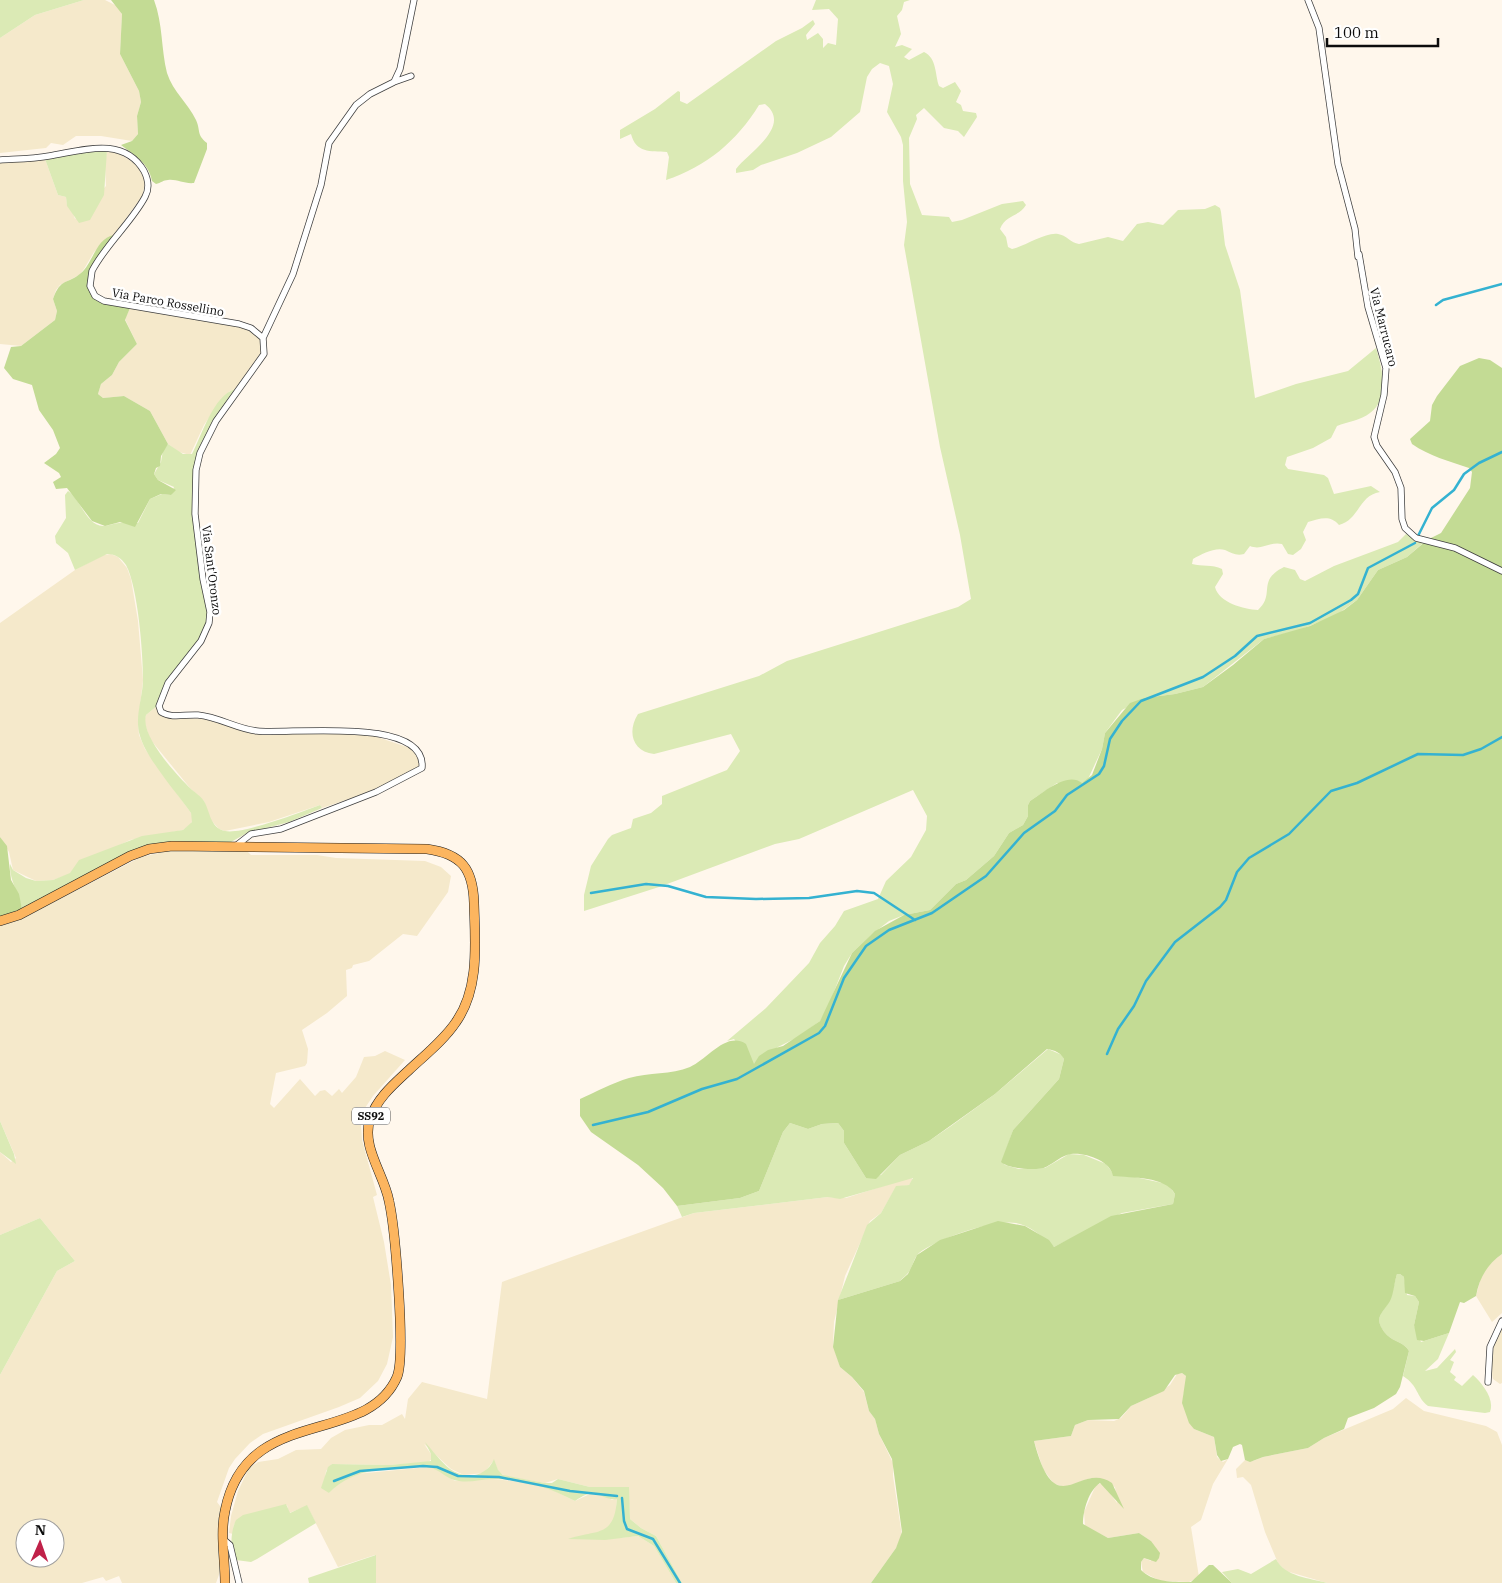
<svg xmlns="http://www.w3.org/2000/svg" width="1502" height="1583" viewBox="0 0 1502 1583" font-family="'IBM Plex Serif',serif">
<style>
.farmland{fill:#f5e9cb;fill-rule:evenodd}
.green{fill:#dbeab5}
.forest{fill:#c3db94}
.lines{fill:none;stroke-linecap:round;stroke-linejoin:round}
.stream{stroke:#34b2d1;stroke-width:2.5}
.street-casing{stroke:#3f3f3f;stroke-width:7}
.primary-casing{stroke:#1d1d1d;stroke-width:10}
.street{stroke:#fff;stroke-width:5.5}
.primary{stroke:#fcb55f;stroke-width:9}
.labels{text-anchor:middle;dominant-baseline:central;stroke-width:5;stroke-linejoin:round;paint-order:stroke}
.shield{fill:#fff;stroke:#555;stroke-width:1}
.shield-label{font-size:11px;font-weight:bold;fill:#0c0c0c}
.street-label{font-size:12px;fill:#0c0c0c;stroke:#fff}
</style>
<rect width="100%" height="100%" fill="#fff7ec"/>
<path class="farmland" d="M84 0H105L117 6 122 14 120 54 139 91 141 102 137 116 138 134 132 141 101 136H76L63 145 51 143 46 148 0 153V38L35 15Z
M107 150 120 154 137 165 145 180 143 195 114 235 94 252 84 269 79 275 60 285 56 290 53 299 57 311 55 320 21 346 0 344V162L45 159 58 195 66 197 67 205 73 213 75 219 106 186 105 165Z
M130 308 238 326 250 330 261 340 263 349 260 357 235 389 230 391 218 404 204 425 190 455 179 452 168 444 150 411 124 396 103 398 98 394 101 384 112 375 119 362 137 344 125 319Z
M103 555 111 554 118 557 127 568 131 579 138 621 143 680 138 724 139 735 145 749 191 813 193 819 191 824 183 830 130 840 76 866 70 874 53 880 36 881 13 870 9 852 0 837V623L75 570Z
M157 706 164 716 168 718 207 719 258 733 339 731 368 734 410 748 418 756 420 767 376 790 322 808 320 805 269 822 225 831 219 829 210 819 204 801 190 788 150 739 144 721 146 715Z
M245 849 251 855H317L336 858 425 861 441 867 451 876 448 892 417 936 403 934 369 961 353 965 352 968 346 970 347 996 327 1013 302 1030 308 1049 307 1063 305 1066 276 1073 270 1104 274 1108 300 1079 315 1096 320 1091 325 1090 332 1096 339 1089 342 1093 356 1077 364 1057 375 1056 385 1051 405 1060 373 1096 363 1111 361 1125 362 1140 377 1195 373 1197 384 1242 391 1285 393 1337 387 1364 378 1381 360 1398 339 1407 263 1434 250 1443 235 1459 229 1468 217 1502 220 1506 223 1505 221 1569 216 1583H122L119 1576 106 1581 103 1577 82 1583H0V1375L57 1271 75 1261 40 1218 0 1235V1152L11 1162 16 1158 0 1121V926L21 919 141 857 173 850ZM25 1528H55V1558H25Z
M911 1177 913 1180 909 1185 896 1187 881 1213 870 1221 845 1276 834 1322 833 1344 840 1367 852 1377 864 1392 869 1411 875 1419 879 1434 893 1463V1476L902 1536 896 1548 871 1583H682L656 1536 641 1528 630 1519 628 1487H590L558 1479 545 1483 505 1476 498 1471 494 1460 484 1473 464 1475 451 1469 424 1444 431 1454 432 1459 428 1462 390 1465 332 1464 326 1471 325 1478 329 1493 338 1483 356 1474 428 1467 436 1469 455 1481 493 1479 522 1482 549 1488 575 1501 592 1493 605 1496 612 1500 617 1498 616 1515 610 1527 599 1533 570 1539 619 1538 638 1536 654 1546 676 1583H376L375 1555 338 1567 307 1506 289 1513 287 1505 234 1524 233 1534 229 1533 231 1516 238 1491 249 1468 258 1462 278 1459 296 1450 321 1449 331 1438 345 1430 369 1425H382L402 1414 405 1419 408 1399 422 1382 487 1399 502 1282 694 1213 828 1197 846 1198Z
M1502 1254V1313L1492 1322 1476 1296 1481 1277 1490 1263Z
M1502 1327V1383L1500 1384 1493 1379 1491 1369 1494 1345Z
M1182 1373 1186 1376 1187 1381 1183 1396 1194 1429 1214 1437 1217 1457 1223 1462 1228 1459 1213 1484 1201 1520 1191 1527 1199 1577 1189 1582 1160 1581 1143 1572 1141 1562 1144 1558 1151 1561V1541L1139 1533 1108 1538 1085 1526 1084 1512 1096 1485 1103 1483 1117 1503 1115 1487 1091 1478 1066 1487 1054 1484 1043 1469 1034 1441 1071 1436 1075 1425 1088 1420 1114 1421 1121 1418 1131 1406 1155 1395 1170 1385 1177 1374Z
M1406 1398 1424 1411 1486 1426 1497 1432 1502 1445V1583H1327L1286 1571 1278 1563 1265 1532 1251 1485 1243 1477 1237 1478 1236 1469 1245 1460 1253 1461 1263 1457 1308 1448 1324 1438 1393 1409Z"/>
<path class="green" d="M0 0H84L35 15 0 38Z
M816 0H910L904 2 902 10 897 16 901 34 895 47 902 45 912 49 904 57 909 60 924 52C937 58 935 75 939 86L943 88 955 82 961 91 956 102 961 105 963 111 976 113 977 117 964 137 958 131 944 128 924 108 916 115 917 119 909 138 910 184 922 215 949 217 952 222 962 220 1002 204 1023 201 1026 205C1019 217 1006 214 1000 229L1006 237 1008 247 1012 249C1026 246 1045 232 1058 234 1066 235 1071 243 1079 244L1108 237 1123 241 1137 224 1148 222 1163 225 1178 210 1205 209 1215 205 1220 208 1221 212 1225 245 1240 290 1255 398 1296 384 1348 371 1376 348C1382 367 1390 399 1370 413 1361 420 1347 422 1337 426L1331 438 1313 448 1287 457 1285 465 1288 469 1324 475 1328 478 1334 494 1371 486 1380 492C1359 495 1359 520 1339 525 1330 514 1319 519 1308 522L1303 532 1306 540 1301 549 1293 555 1288 554 1282 544C1270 541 1262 551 1250 546L1244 554C1236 556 1232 553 1225 550 1215 547 1202 554 1193 559L1192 564C1202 567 1212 564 1222 569L1223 574 1215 587C1219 603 1244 609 1258 610 1276 594 1256 581 1284 567L1295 570 1300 579 1305 581 1334 566 1398 542 1406 534 1423 543 1407 557 1378 570 1357 600 1335 616 1299 630 1264 639 1203 687 1175 694 1144 698 1122 710 1105 733 1102 749 1088 779 1082 783H1057L1030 801 1028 805V816L1023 825 1009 833 994 856 966 880 956 884 930 910 904 915 889 921 871 935 852 953 844 966 828 1007 820 1021 798 1037 778 1047 754 1065 734 1039 727 1041 766 1008 809 963 820 943 835 926 844 911 878 899 886 881 911 857 926 830 927 816 913 790 799 839 775 844 659 887 584 911V895L591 866 608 839 612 835 631 828 633 819 651 813 662 804V796L727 770 740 751 731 734 654 754C632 752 627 731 638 714L759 676 787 661 958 607 971 599 960 535 940 447 904 245 907 222 903 181V145L901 137 887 112 893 84 889 66 880 63 872 69 867 77 860 112 831 137 797 153 761 165 753 170 736 173V169C748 153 793 126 765 104L759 105C737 141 706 167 666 180L669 157 667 152C650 151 636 153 631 134L620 139V130L655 109 678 91 680 92V101L687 104 776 41 802 28 813 20 815 24 806 35 807 40 818 33 823 39V48L828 43 836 45 838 19 829 9 812 10Z
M107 150 104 195 90 220 79 223 67 206 66 197 58 195 45 159 80 152Z
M235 389 214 420 201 445 193 514 201 579 207 612V623L199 640 166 682 157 706 146 715C140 736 176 774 190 788 194 792 201 796 204 801 210 811 210 828 225 831 242 835 301 812 320 805L322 808 289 822 247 833 231 842 162 844 22 909C19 893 9 880 10 864L13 870 26 878 36 881 53 880 70 873 79 860 142 836 183 830 192 822 191 813C177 793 146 758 140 736 134 718 143 697 143 679 143 653 138 587 126 565 121 558 116 554 107 554L75 570 68 553 56 543 55 536 66 518 65 495 68 491C81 500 86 525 103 526 109 526 114 523 119 523 124 522 132 523 138 523L150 499 162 494 171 495 174 487 158 480 154 474 161 462 163 450 168 444 183 454H192C202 435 213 396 235 389Z
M1048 1049 1062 1055 1064 1059 1059 1079 1013 1130 1002 1162 1005 1165 1019 1169 1045 1168 1069 1154 1084 1155 1106 1164 1112 1172 1167 1184 1175 1194 1173 1204 1122 1213 1054 1247C1043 1237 1031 1226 1016 1223 993 1219 937 1239 919 1253 913 1259 913 1267 908 1273 906 1276 902 1278 900 1281L838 1300 867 1225 881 1213 896 1186 909 1185 913 1178 840 1199 828 1197 694 1213 682 1217 677 1206 740 1198 759 1191 783 1132 790 1123 808 1129 822 1124 838 1123 844 1131V1143L866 1178 881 1175 900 1155 929 1141 951 1126 995 1094Z
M0 1121 14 1154 16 1164 0 1152Z
M40 1218 75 1261 57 1271 0 1375V1235Z
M1397 1274H1400L1404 1277 1407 1295 1415 1296 1419 1302 1414 1325 1421 1342 1449 1333 1438 1359 1425 1371 1437 1368 1455 1349 1456 1352 1450 1360 1454 1362 1450 1372 1456 1377 1454 1380 1462 1386 1473 1375C1482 1383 1495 1399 1490 1412L1485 1413 1428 1406C1416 1397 1419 1386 1403 1376L1409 1351C1404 1342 1394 1342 1387 1335 1372 1319 1382 1314 1389 1301 1393 1293 1394 1283 1397 1274Z
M425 1442C433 1451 441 1462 450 1469 465 1480 487 1477 494 1459L498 1470 503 1475 545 1483H552L558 1479 590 1487H629L630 1519 641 1528 656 1536 682 1583H676L654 1546 638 1536 605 1540 568 1539C598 1529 614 1538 617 1499 601 1502 599 1484 575 1501 549 1487 523 1479 493 1479 482 1479 470 1483 459 1481 447 1480 440 1469 428 1467 394 1467 353 1467 329 1493L321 1488 328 1467 332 1464 390 1465 431 1461V1454Z
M286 1504 290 1513 307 1505 316 1523 257 1559 251 1562 236 1560C229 1550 231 1530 236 1520L243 1515Z
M376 1555V1583H309L308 1578Z
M1276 1559C1285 1577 1310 1578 1327 1583H1232L1222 1572 1238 1569 1251 1574Z"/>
<path class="forest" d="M111 0H154C163 24 161 49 167 73 173 92 188 103 196 120 201 131 196 134 207 143V149L194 183C184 184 177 179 168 180 163 180 161 183 156 184L152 181C149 163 135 156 121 145L132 141 138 134 137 116 141 102 139 91 120 54 122 14Z
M114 235 93 265 89 290 97 301 130 308 125 320 137 344 119 362 112 375 101 384 98 394 103 398 124 396 150 411 168 444 161 456 160 466 156 468 154 474 158 480 176 490 171 495 161 494 150 499 135 527 120 522 105 526 92 521 67 488 56 489 53 482 61 477 59 473 44 463 56 454 60 448 53 430 39 410 32 385 13 379 4 368 11 347 21 346 55 320 57 311 53 299C61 277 67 285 81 273 93 263 96 238 114 235Z
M1479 358 1490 360 1502 368V1254C1487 1264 1479 1279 1476 1296L1464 1303 1460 1302 1449 1333 1424 1341 1417 1340 1414 1325 1419 1302 1415 1296 1405 1293 1404 1277 1400 1274H1397C1394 1283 1394 1293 1390 1301 1382 1314 1372 1318 1387 1335 1394 1342 1404 1342 1409 1351L1400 1387 1396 1394 1374 1408 1348 1418 1344 1429 1324 1438 1308 1448 1263 1457 1250 1462 1245 1460 1242 1445 1240 1444 1233 1447 1228 1459 1221 1461 1217 1455 1214 1437 1194 1429 1189 1423 1182 1403 1186 1376 1182 1373 1175 1375 1164 1391 1131 1406 1119 1419 1088 1420 1075 1425 1071 1436 1034 1441C1056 1526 1079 1460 1112 1483L1124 1509 1100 1483C1089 1490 1083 1510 1083 1524L1108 1538 1139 1533 1151 1541 1160 1553 1159 1558 1156 1562 1144 1558 1141 1562V1570C1154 1583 1175 1582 1191 1582L1209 1565H1213L1232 1583H871L896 1548 902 1532 892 1459 879 1434 875 1419 869 1411 864 1391 852 1377 840 1367 833 1347 838 1300 900 1281 908 1274 917 1255 940 1240 998 1221 1025 1226 1049 1240 1054 1247 1111 1216 1173 1204 1175 1194C1165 1176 1132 1178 1113 1176 1111 1161 1085 1152 1071 1154 1062 1155 1054 1163 1046 1167 1038 1171 1008 1169 1001 1162L1013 1130 1059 1079 1064 1059C1061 1053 1055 1050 1047 1049L995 1094 929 1141 900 1155 876 1179 866 1178 844 1143V1131L838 1123 822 1124 808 1129 790 1123 783 1132 759 1191 740 1198 677 1206 663 1188 638 1165 591 1132 580 1116V1099C596 1092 612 1083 629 1078 649 1072 671 1075 690 1067 708 1059 726 1031 746 1044L754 1064 759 1056 768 1050 783 1046 820 1021 852 953 875 931 904 915 930 910 956 884 966 880 994 856 1009 833 1023 825 1028 816V805L1030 801C1043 793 1067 771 1082 783L1092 775 1102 749 1105 733 1130 703 1144 698 1175 694 1203 687 1233 665 1264 639 1310 626 1344 610 1357 600 1378 570 1407 557 1427 540 1441 533 1470 488 1472 472 1469 468C1449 461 1429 456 1412 444L1410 439 1430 421 1432 405 1437 396 1460 366Z
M0 837 7 846 11 880 19 894 22 909 0 917Z"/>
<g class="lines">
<path class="stream" d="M1436 305 1443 300 1502 284
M1418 536 1432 508 1454 490 1464 474 1479 463 1502 452
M591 893 646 884 668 886 706 897 756 899 809 898 857 891 874 893 915 920
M1107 1054 1118 1029 1134 1006 1146 981 1175 942 1220 907 1226 900 1237 872 1249 858 1289 834 1331 791 1357 783 1418 754 1463 755 1481 749 1502 737
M593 1125 648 1112 702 1089 737 1079 819 1033 825 1026 844 978 866 946 889 930 932 913 986 876 1024 833 1055 811 1067 795 1099 774 1104 766 1110 739 1122 721 1141 701 1203 677 1235 656 1257 636 1310 623 1351 600 1358 594 1368 568 1415 543
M334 1481 360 1471 423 1466 437 1467 458 1476 499 1477 570 1491 617 1496
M622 1498 624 1521 627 1529 653 1539 680 1583"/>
<g class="street-casing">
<path id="street" d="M1308 0 1319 28 1338 164 1355 229 1358 257
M394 82 411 76
M0 160C16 159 33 159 49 156 81 151 123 135 144 171 148 179 150 188 145 197 131 223 106 244 92 271L90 286 95 296 104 301 239 324 251 328 263 338
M1359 254 1368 307 1386 368 1384 395 1374 437 1377 446 1395 472 1401 488 1402 519 1405 528 1416 538 1455 548 1502 571
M237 845 251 834 281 829 376 792 422 768C427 715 287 735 257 731 237 729 219 717 198 715 186 714 172 719 161 712L159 706 168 683 201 641 209 623 210 612 203 579 195 514 196 470 200 453 216 421 264 354 263 338 293 274 321 185 329 143 356 105 370 94 394 82 400 69 414 0
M1488 1382 1490 1347 1502 1321
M223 1539 230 1545 239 1583"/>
</g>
<g class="primary-casing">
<path id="primary" d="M0 921 19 915 130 856 149 849 172 846 427 849C462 854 473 869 474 903 475 942 480 988 456 1022 444 1040 425 1055 409 1070 394 1084 377 1098 370 1119 361 1147 384 1174 389 1201 395 1228 406 1355 397 1377 366 1448 246 1403 225 1511 220 1534 225 1559 225 1583"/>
</g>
<use href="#street" class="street"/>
<use href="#primary" class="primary"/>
</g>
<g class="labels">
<rect class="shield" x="352" y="1107.5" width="38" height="17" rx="4"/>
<g class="shield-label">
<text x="371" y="1116">SS92</text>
</g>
<g class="street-label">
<text transform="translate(168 302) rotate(10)">Via Parco Rossellino</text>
<text transform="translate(1384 327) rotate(76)">Via Marrucaro</text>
<text transform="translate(212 570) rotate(83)">Via Sant'Oronzo</text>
</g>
</g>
<g transform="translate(40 1543) rotate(2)"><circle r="24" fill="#ffffff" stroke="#9e9e9e"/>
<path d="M0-4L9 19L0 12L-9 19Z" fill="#c02149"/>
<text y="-8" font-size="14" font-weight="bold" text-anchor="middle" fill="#0c0c0c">N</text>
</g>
<path d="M1327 38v8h111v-8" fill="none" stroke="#0c0c0c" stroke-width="2.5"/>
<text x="1334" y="38" font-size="15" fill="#0c0c0c" stroke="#ffffff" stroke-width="4" paint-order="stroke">100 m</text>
</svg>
